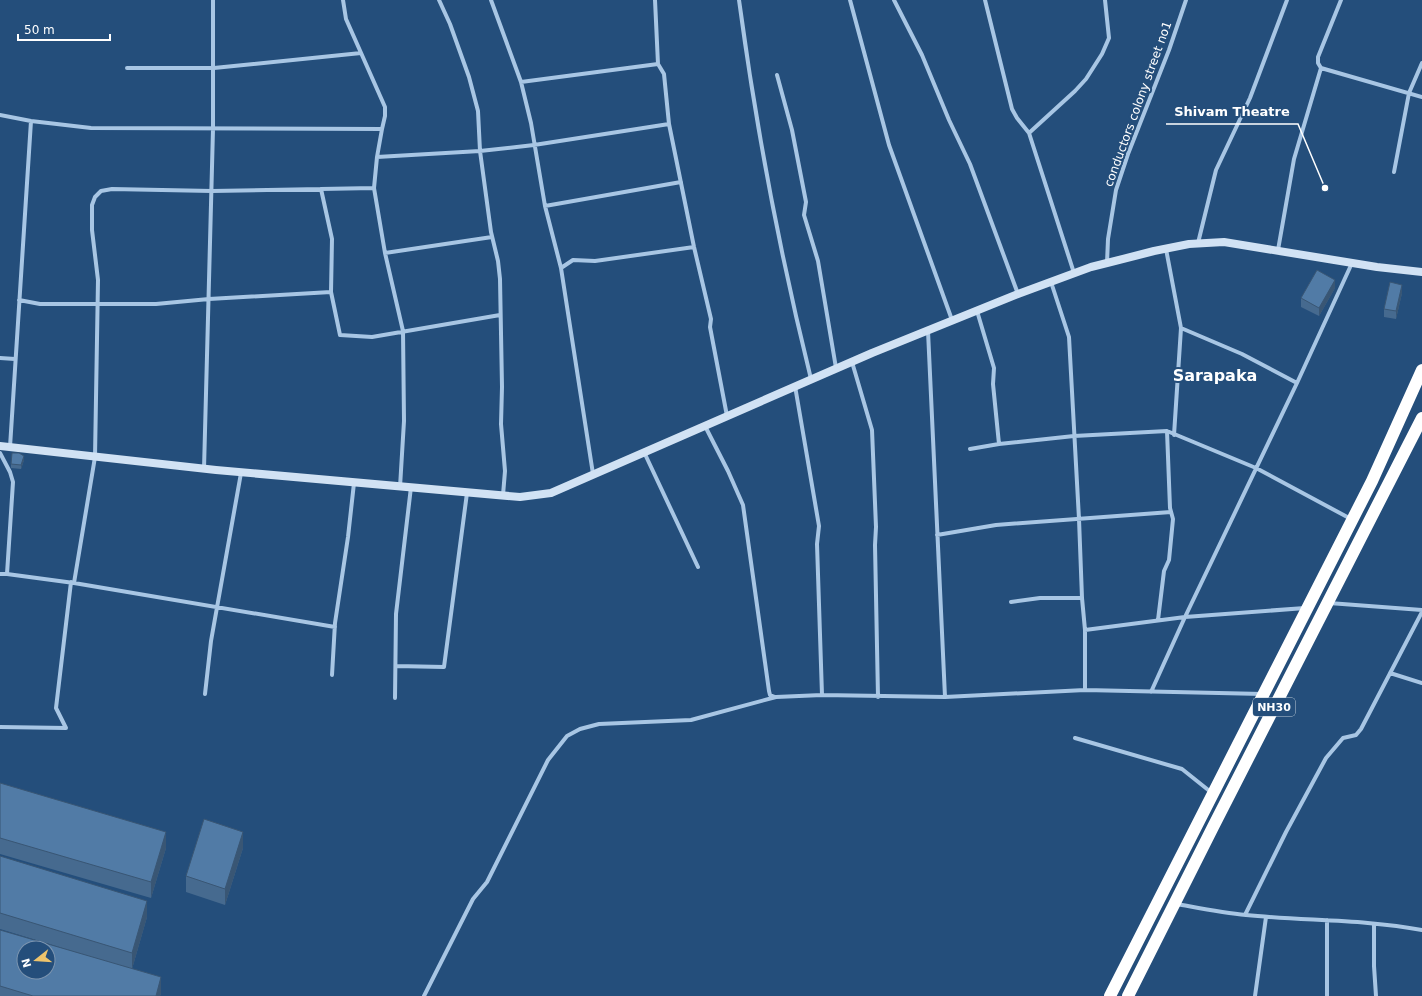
<svg xmlns="http://www.w3.org/2000/svg" width="1422" height="996" viewBox="0 0 1422 996" font-family="'DejaVu Sans',sans-serif">
<style>
.lines{fill:none;stroke-linecap:round;stroke-linejoin:round}
.street{stroke:#a8c6e4;stroke-width:4}
.secondary{stroke:#d1e2f4;stroke-width:8}
.highway{stroke:#fff;stroke-width:12}
.wall{fill:#466a8f}
.shaded-wall{fill:#395674}
.building{fill:#517ba6;stroke:#395674;fill-rule:evenodd}
.labels{text-anchor:middle;dominant-baseline:central;stroke-width:4;stroke-linejoin:round;paint-order:stroke}
.shield{fill:#244e7b;stroke:#bdcad7;stroke-width:1}
.shield-label{font-size:11px;font-weight:bold;fill:#fff}
.street-label{font-size:12px;fill:#fff;stroke:#244e7b}
.district-label{font-size:16px;font-weight:bold;fill:#fff;stroke:#244e7b}
.leader{fill:none;stroke:#fff;stroke-width:1.5}
.callout-dot{fill:#fff;stroke:#244e7b;stroke-width:1.5}
.callout-label{font-size:13px;text-anchor:middle;font-weight:bold;fill:#fff;stroke:#244e7b;stroke-width:4;stroke-linejoin:round;paint-order:stroke}
</style>
<rect width="100%" height="100%" fill="#244e7b"/>
<g class="lines">
<path class="street" d="M343 0 346 19 385 107V116L382 129 377 157 374 188 385 253 403 331 404 421 400 487
M439 0 450 24 469 77 478 111 480 151 491 232 498 261 500 279 502 387 501 424 505 471 503 495
M491 0 521 82 531 123 545 206 561 268 593 474
M655 0 658 64 664 74 669 124 694 247 711 319 710 327 727 416
M739 0C756 127 780 254 811 379
M850 0 889 145 952 320
M894 0 922 55 949 120 970 164 1018 294
M985 0 1012 109 1017 118 1029 133 1074 273
M1341 0 1318 57V63L1321 68 1422 97
M127 68H214L361 53
M777 75 792 130 806 202 804 215 818 261 836 368
M521 82 658 64
M0 115 31 121 91 128 382 129
M1029 133 1075 91 1086 79 1102 54 1109 38 1105 0
M377 157 480 151 534 145 669 124
M1394 172 1409 93 1422 63
M321 189 332 239 331 292 340 335 372 337 500 315
M545 206 681 182
M1198 243 1216 170 1250 98 1287 0
M1166 249 1181 328 1174 435
M1278 250 1294 159 1321 68
M385 253 492 237
M1107 263 1108 239 1116 190 1128 154 1169 50 1186 0
M561 268 573 260 595 261 694 247
M1051 282 1069 337 1079 519 1082 598 1085 630V690
M19 300 40 304H156L209 299 331 292
M977 311 994 368 993 384 999 444 1074 436 1167 431 1256 468 1351 519
M1181 328 1242 354 1297 383
M928 331 945 697
M0 358 15 359
M852 362 872 430 876 527 875 545 878 697
M795 386 819 526 817 544 822 695
M705 426 728 471 743 505 769 691 770 695 775 697
M10 447 31 121
M970 449 999 444
M644 452 698 567
M0 453 10 472 13 482 7 574 74 583 335 627
M204 469 213 129V0
M937 535 996 525 1171 512
M0 574H7
M74 583 95 457 98 280 92 230V205L95 197 101 191 112 189 212 191 374 188
M1011 602 1040 598H1082
M1329 603 1422 610
M1158 620 1164 571 1169 560 1173 519 1170 508 1167 431
M1085 630 1185 617 1305 608
M396 666 444 667 467 493
M1390 673 1422 683
M332 675 335 623 348 537 354 483
M1151 692 1185 617 1297 383 1352 263
M205 694 211 641 241 473
M395 698 396 614 411 487
M0 727 66 728 56 708 71 582
M1075 738 1182 769 1212 793
M1177 904C1199 908 1223 913 1246 915 1305 921 1364 919 1422 930
M1245 915 1286 832 1326 758 1343 738 1356 735 1361 729 1422 612
M1374 924V966L1376 996
M424 996 473 899 487 882 548 760 567 736 580 729 599 724 691 720 776 697 822 695 945 697 1085 690 1263 694
M1255 996 1266 917
M1327 996V920"/>
<path class="secondary" d="M0 446 216 470 520 497 551 493 872 353 1018 294 1091 267 1107 263 1154 251 1189 244 1224 242 1377 267 1422 272"/>
<path class="highway" d="M1110 996 1372 481 1422 370
M1128 996 1213 827 1422 418"/>
</g>
<path class="wall" d="M1335 288 1319 316 1301 307V298Z
M1402 293 1396 319 1384 317V309Z
M24 460 21 469 11 468V464Z
M0 783 166 848 151 898 0 854Z
M243 848 225 905 186 892V876Z
M0 856 147 917 132 969 161 993 160 996H0V930L82 954 0 929Z"/>
<path class="shaded-wall" d="M1335 280V288L1319 316V308Z
M1402 285V293L1396 319V311Z
M24 456V460L21 469V465Z
M166 832V848L151 898V882Z
M243 832V848L225 905V889Z
M147 901V917L132 969V953Z
M161 977V993L160 996H156Z"/>
<path class="building" d="M1317 270 1335 280 1319 308 1301 298Z
M1390 282 1402 285 1396 311 1384 309Z
M12 453H19L24 456 21 465 11 464Z
M0 783 166 832 151 882 0 838Z
M204 819 243 832 225 889 186 876Z
M0 856 147 901 132 953 0 913Z
M0 930 161 977 156 996H33L0 986ZM24 948H48V972H24Z"/>
<g class="labels">
<rect class="shield" x="1253" y="698" width="42" height="18" rx="3"/>
<g class="shield-label">
<text x="1274" y="707">NH30</text>
</g>
<g class="street-label">
<text transform="translate(1138 104) rotate(-70)">conductors colony street no1</text>
</g>
<g class="district-label">
<text x="1215" y="375">Sarapaka</text>
</g>
</g>
<path class="leader" d="M1325 188L1298 124H1166"/>
<circle class="callout-dot" cx="1325" cy="188" r="4"/>
<g class="callout-label">
<text x="1232" y="116">Shivam Theatre</text>
</g>
<g transform="translate(36 960) rotate(253)"><circle r="19" fill="#244e7b" stroke="#7c95b0"/>
<path d="M0-3L7 15L0 10L-7 15Z" fill="#eec46c"/>
<text y="-6" font-size="11" font-weight="bold" text-anchor="middle" fill="#ffffff">N</text>
</g>
<path d="M18 34v6h92v-6" fill="none" stroke="#ffffff" stroke-width="2"/>
<text x="24" y="34" font-size="12" fill="#ffffff" stroke="#244e7b" stroke-width="3" paint-order="stroke">50 m</text>
</svg>
